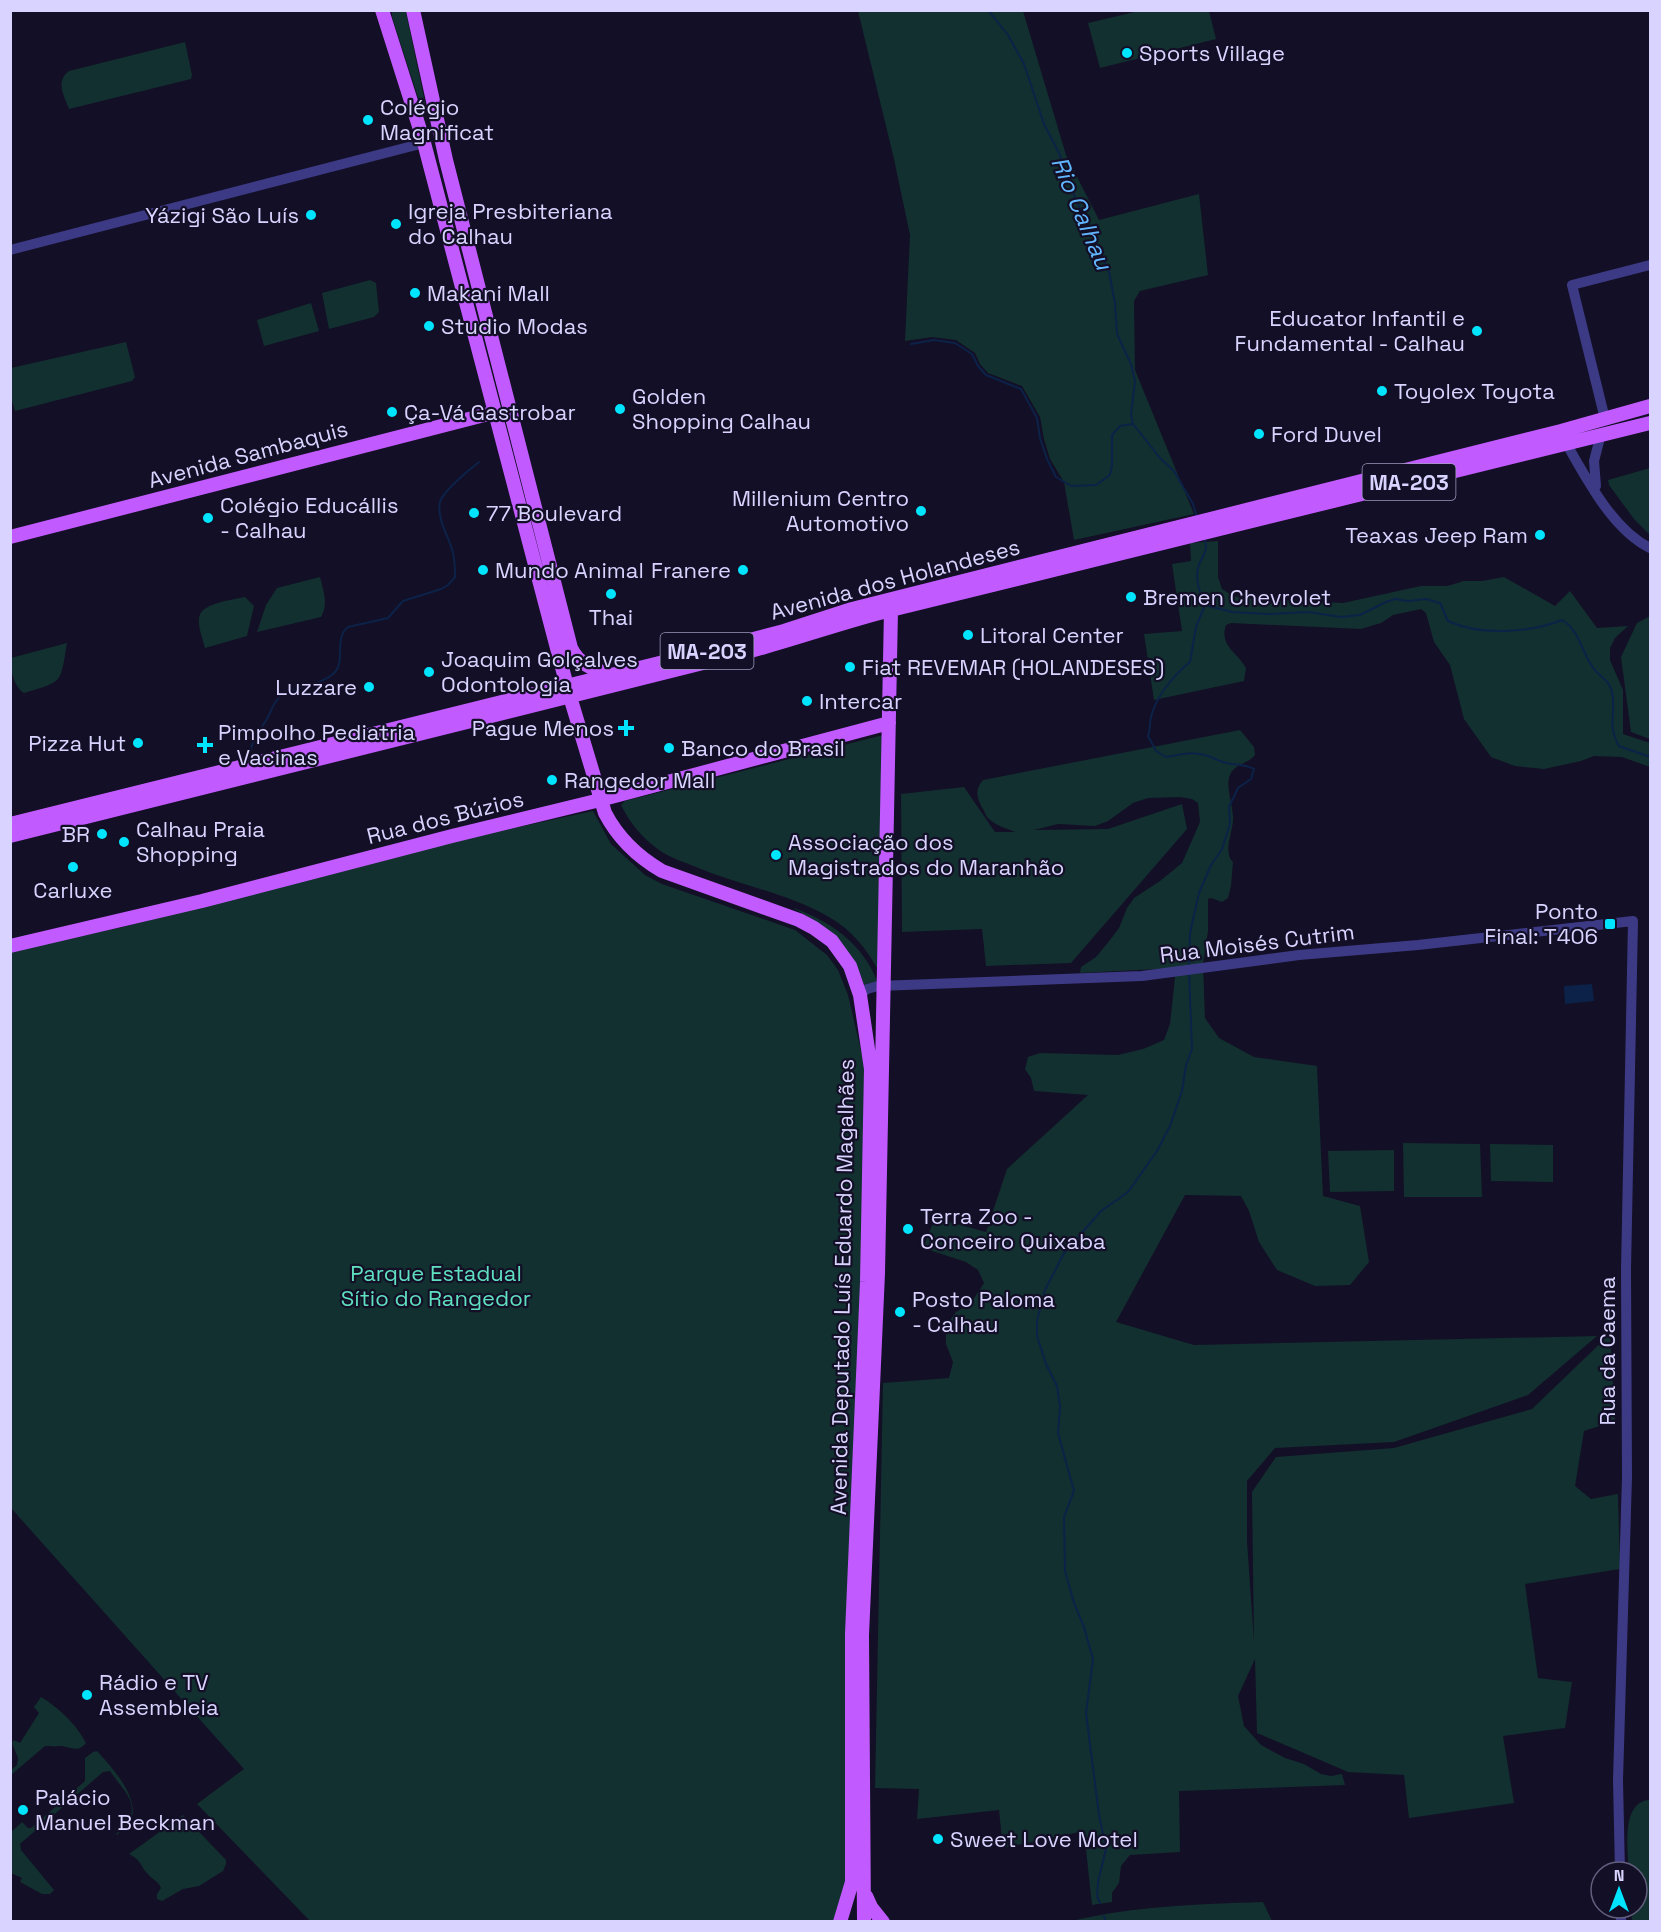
<svg xmlns="http://www.w3.org/2000/svg" width="1661" height="1932" viewBox="0 0 1661 1932" font-family="'Space Grotesk',sans-serif">
<style>
.green{fill:#12302f}
.water{fill:#0c2248}
.lines{fill:none;stroke-linecap:round;stroke-linejoin:round}
.stream{stroke:#0c2248;stroke-width:2}
.minor{stroke:#3d3a85;stroke-width:10}
.major{stroke:#c25bff;stroke-width:14}
.poi-dot{fill:#00e5ff;stroke:#130f26;stroke-width:2}
.labels{text-anchor:middle;dominant-baseline:central;stroke-width:4.5;stroke-linejoin:round;paint-order:stroke}
.shield{fill:#130f26;stroke:#9e99be;stroke-width:1.5}
.shield-label{font-size:21px;font-weight:bold;fill:#d9d4ff}
.poi-label{font-size:22px;fill:#d9d4ff;stroke:#130f26;text-anchor:start}
.street-label{font-size:22px;fill:#d9d4ff;stroke:#130f26}
.park-label{font-size:22px;fill:#5fe0c0;stroke:#130f26}
.water-label{font-size:24px;font-style:italic;fill:#62b6ff;stroke:#130f26}
</style>
<rect width="100%" height="100%" fill="#130f26"/>
<path class="green" d="M392 11H405L406 12 427 112 423 113 392 17Z
M858 11H1023L1066 155 1099 220 1199 194 1208 275 1140 291 1134 301 1135 370 1194 514 1074 540 1064 482 1050 459 1044 439 1040 417 1022 386 988 373 980 364 975 353 956 340 932 337 905 341 910 235 894 159Z
M1139 11H1209L1216 39 1100 68 1088 23Z
M185 42 192 75 191 79 69 109C64 95 55 82 69 71Z
M370 280 376 283 379 312 374 317 329 329 322 293Z
M311 303 319 331 264 346 257 320Z
M126 342 135 377 132 381 15 411 11 398V368Z
M1650 468V535L1634 519 1609 485 1608 480Z
M1218 541V577L1222 589 1233 596 1243 598 1343 603 1421 586H1447L1464 581H1482L1504 577 1555 606 1570 591 1597 628 1628 626 1615 638 1610 648V660L1623 690V734L1650 743V767L1622 757 1594 756 1581 761 1544 769 1515 766 1491 757 1464 719 1450 665 1434 642 1426 613 1421 609 1393 615 1381 623 1361 629 1231 623 1226 625C1219 646 1237 652 1246 668L1244 681 1154 700 1144 634 1182 631 1172 564 1191 561 1190 543Z
M320 577C323 590 329 604 321 617L257 632 266 605 277 588Z
M245 597 254 606 247 636 205 648C203 639 198 628 199 619 199 603 232 600 245 597Z
M1650 616V739L1631 732 1621 657 1637 623Z
M67 643C60 684 64 681 24 693 14 687 10 670 11 658Z
M1240 730 1254 747 1255 755C1248 764 1234 764 1230 775 1225 786 1233 804 1233 817 1234 830 1222 852 1233 862L1231 886 1228 898 1222 902 1211 898 1208 899V931L1203 964 1205 1018 1219 1038 1254 1057 1317 1066 1323 1196 1360 1206 1369 1262 1350 1285 1315 1286 1277 1270 1259 1242 1249 1211 1241 1196 1185 1195 1116 1322 1194 1345 1597 1336 1528 1395 1394 1442 1275 1448 1247 1481V1541L1254 1642 1252 1492 1276 1457 1394 1448 1532 1409 1610 1334 1615 1421 1584 1431 1575 1486 1591 1499 1618 1494 1620 1569 1525 1584 1538 1678 1572 1682 1565 1728 1503 1736 1514 1803 1409 1818 1404 1775 1348 1772 1257 1733 1255 1659 1238 1696 1244 1726 1261 1745 1285 1758 1304 1764 1321 1774 1331 1776 1342 1774 1345 1785 1179 1791 1180 1852 1130 1855 1121 1866 1119 1883 1112 1893V1902L1092 1905 1084 1831 1003 1848 999 1810 917 1819 919 1789 875 1788 883 1383 949 1378 953 1362 946 1344V1326L956 1312 971 1303 984 1283 978 1270 966 1262 923 1248 935 1218 986 1232 1007 1169 1088 1095 1034 1091 1031 1078 1025 1069 1028 1057 1040 1053 1118 1055 1143 1049 1164 1040 1170 1024 1176 968 1080 973 1081 967 1096 957 1110 940 1119 928 1127 908 1134 898 1160 881 1182 863 1200 822 1198 803 1192 799 1180 797 1148 798 1133 803 1108 821 1095 826 1058 824 1034 830 1108 829 1182 804 1187 829 1071 963 986 966 982 929 902 932 901 794 964 787 995 832H1015C1008 829 995 825 989 819 986 817 985 813 984 811 977 799 974 790 983 780Z
M879 736H882L880 974C868 950 852 930 829 917 789 894 739 885 696 867 684 862 670 858 659 850 642 838 630 823 621 805L625 801Z
M593 811 611 844 645 875 662 884 795 930 827 955 838 970 848 995 866 1072 849 1881 837 1921H310L197 1804 244 1769 11 1508 10 951 119 928 454 841Z
M792 907C831 922 862 942 878 983H869L864 985 856 963 814 921Z
M1403 1143 1480 1144 1482 1197H1404Z
M1490 1144 1553 1145V1182L1491 1181Z
M1394 1150V1191L1330 1192 1328 1151Z
M41 1697C58 1707 77 1725 86 1743 77 1754 71 1746 59 1746 54 1747 50 1746 45 1746L11 1775V1770L17 1765 18 1758 12 1743 14 1740 20 1743 39 1713 34 1707Z
M97 1751C111 1766 138 1796 132 1817 130 1824 122 1830 117 1835L116 1834C144 1809 130 1798 112 1774L110 1771 103 1772 20 1844 21 1850 54 1890 50 1894H42L20 1882 22 1878 11 1873V1832L22 1822 28 1828H31L85 1781V1758L93 1752Z
M1650 1800V1921H1632L1631 1908H1637V1872H1629C1628 1852 1620 1801 1650 1800Z
M183 1815 226 1860V1864L223 1871 199 1886 183 1889 162 1901 157 1899V1894L161 1888C158 1880 152 1880 147 1873 139 1864 142 1861 129 1854Z
M1263 1902 1272 1921H1072C1134 1906 1199 1904 1263 1902Z"/>
<path class="water" d="M1592 984 1594 1001 1565 1004 1564 986Z"/>
<g class="lines">
<path class="stream" d="M988 10 1008 35 1024 64 1044 124 1059 153 1076 200 1109 272 1115 303 1117 334 1131 364 1135 381 1131 415 1133 424 1160 458 1174 471 1193 504 1197 517
M911 344 934 340 955 343 972 354 978 366 986 375 1021 389 1037 418 1040 438 1047 459 1056 477 1071 486 1096 485 1110 475 1112 465V435L1120 426 1133 424
M1204 537C1210 553 1201 555 1198 568 1195 581 1200 593 1205 605L1232 612 1268 614 1308 612 1341 617 1360 615 1386 602 1395 599 1408 601 1426 599 1440 603 1448 621C1479 636 1530 633 1562 620 1581 631 1581 654 1595 670 1602 679 1608 678 1612 692 1617 714 1606 722 1619 746L1650 757
M250 753C253 736 260 732 268 717 273 707 274 700 285 693 299 688 321 684 333 674 347 662 333 639 348 627L388 618 403 601 441 589 448 585 455 577C455 569 455 561 453 553 450 538 436 519 440 502 443 491 470 469 479 462
M1189 967 1190 933 1199 893 1211 865 1222 849 1230 824 1229 807 1238 788 1251 779 1254 769C1244 764 1236 765 1226 763 1218 761 1211 756 1204 755 1191 751 1178 755 1166 757L1156 751 1148 736C1151 727 1149 725 1151 717 1156 696 1174 675 1190 662L1196 627 1205 605
M1100 1903 1097 1896 1098 1882 1106 1849 1099 1815 1086 1713 1093 1659 1084 1627 1074 1603 1065 1571 1064 1517 1074 1491 1058 1433 1060 1407 1057 1386 1046 1364 1037 1336V1321L1045 1290 1064 1253 1101 1211 1128 1192 1157 1151 1170 1126 1182 1091 1186 1065 1192 1049 1189 973
M1104 1916 1106 1922"/>
<path class="minor" d="M10 250 424 143
M1605 419 1572 285 1650 265
M1566 443C1587 479 1612 529 1650 548
M1596 486 1594 461 1601 434
M860 995 867 989 878 986 1142 976 1299 955 1418 945 1633 921 1626 1270 1627 1477 1618 1780 1620 1872
M1621 1908V1922"/>
<path class="major" d="M382 10 423 139 568 690 605 813C618 838 638 857 662 871L799 920 814 928 832 941 850 966 860 995 871 1069 867 1282 852 1634V1882L840 1922
M413 10 446 160 571 648C579 665 594 669 611 675
M10 537 496 412
M10 824 704 652 784 631 852 609 1561 431 1650 406
M10 836 747 652C796 639 843 622 891 610L1650 423
M10 946 202 901 452 836 600 800 889 723
M866 1896 871 1907 883 1922
M864 1922 862 1635 878 1273 891 610 887 605"/>
</g>
<g class="poi-dot">
<circle cx="1127" cy="53" r="6"/>
<circle cx="368" cy="120" r="6"/>
<circle cx="311" cy="215" r="6"/>
<circle cx="396" cy="224" r="6"/>
<circle cx="415" cy="293" r="6"/>
<circle cx="429" cy="326" r="6"/>
<circle cx="1477" cy="331" r="6"/>
<circle cx="1382" cy="391" r="6"/>
<circle cx="620" cy="409" r="6"/>
<circle cx="392" cy="412" r="6"/>
<circle cx="1259" cy="434" r="6"/>
<circle cx="921" cy="511" r="6"/>
<circle cx="474" cy="513" r="6"/>
<circle cx="208" cy="518" r="6"/>
<circle cx="1540" cy="535" r="6"/>
<circle cx="483" cy="570" r="6"/>
<circle cx="743" cy="570" r="6"/>
<circle cx="611" cy="594" r="6"/>
<circle cx="1131" cy="597" r="6"/>
<circle cx="968" cy="635" r="6"/>
<circle cx="850" cy="667" r="6"/>
<circle cx="429" cy="672" r="6"/>
<circle cx="369" cy="687" r="6"/>
<circle cx="807" cy="701" r="6"/>
<path d="M623 719h6v6h6v6h-6v6h-6v-6h-6v-6h6z"/>
<circle cx="138" cy="743" r="6"/>
<path d="M202 736h6v6h6v6h-6v6h-6v-6h-6v-6h6z"/>
<circle cx="669" cy="748" r="6"/>
<circle cx="552" cy="780" r="6"/>
<circle cx="102" cy="834" r="6"/>
<circle cx="124" cy="842" r="6"/>
<circle cx="776" cy="855" r="6"/>
<circle cx="73" cy="867" r="6"/>
<rect x="1604" y="918" width="12" height="12" rx="3"/>
<circle cx="908" cy="1229" r="6"/>
<circle cx="900" cy="1312" r="6"/>
<circle cx="87" cy="1695" r="6"/>
<circle cx="23" cy="1810" r="6"/>
<circle cx="938" cy="1839" r="6"/>
</g>
<g class="labels">
<g class="shield">
<rect x="1362.5" y="464" width="93" height="36" rx="4.5"/>
<rect x="660.5" y="633" width="93" height="36" rx="4.5"/>
</g>
<g class="shield-label">
<text x="1409" y="482">MA-203</text>
<text x="707" y="651">MA-203</text>
</g>
<g class="poi-label">
<text x="1139" y="53">Sports Village</text>
<text x="380" y="107">Colégio<tspan x="380" dy="25">Magnificat</tspan></text>
<text x="408" y="211">Igreja Presbiteriana<tspan x="408" dy="25">do Calhau</tspan></text>
<text x="299" y="215" text-anchor="end">Yázigi São Luís</text>
<text x="427" y="293">Makani Mall</text>
<text x="1465" y="318" text-anchor="end">Educator Infantil e<tspan x="1465" dy="25">Fundamental - Calhau</tspan></text>
<text x="441" y="326">Studio Modas</text>
<text x="1394" y="391">Toyolex Toyota</text>
<text x="632" y="396">Golden<tspan x="632" dy="25">Shopping Calhau</tspan></text>
<text x="404" y="412">Ça-Vá Gastrobar</text>
<text x="1271" y="434">Ford Duvel</text>
<text x="909" y="498" text-anchor="end">Millenium Centro<tspan x="909" dy="25">Automotivo</tspan></text>
<text x="220" y="505">Colégio Educállis<tspan x="220" dy="25">- Calhau</tspan></text>
<text x="486" y="513">77 Boulevard</text>
<text x="1528" y="535" text-anchor="end">Teaxas Jeep Ram</text>
<text x="495" y="570">Mundo Animal</text>
<text x="731" y="570" text-anchor="end">Franere</text>
<text x="1143" y="597">Bremen Chevrolet</text>
<text x="611" y="617" text-anchor="middle">Thai</text>
<text x="980" y="635">Litoral Center</text>
<text x="441" y="659">Joaquim Golçalves<tspan x="441" dy="25">Odontologia</tspan></text>
<text x="862" y="667">Fiat REVEMAR (HOLANDESES)</text>
<text x="357" y="687" text-anchor="end">Luzzare</text>
<text x="819" y="701">Intercar</text>
<text x="614" y="728" text-anchor="end">Pague Menos</text>
<text x="218" y="732">Pimpolho Pediatria<tspan x="218" dy="25">e Vacinas</tspan></text>
<text x="126" y="743" text-anchor="end">Pizza Hut</text>
<text x="681" y="748">Banco do Brasil</text>
<text x="564" y="780">Rangedor Mall</text>
<text x="136" y="829">Calhau Praia<tspan x="136" dy="25">Shopping</tspan></text>
<text x="90" y="834" text-anchor="end">BR</text>
<text x="788" y="842">Associação dos<tspan x="788" dy="25">Magistrados do Maranhão</tspan></text>
<text x="73" y="890" text-anchor="middle">Carluxe</text>
<text x="1598" y="911" text-anchor="end">Ponto<tspan x="1598" dy="25">Final: T406</tspan></text>
<text x="920" y="1216">Terra Zoo -<tspan x="920" dy="25">Conceiro Quixaba</tspan></text>
<text x="912" y="1299">Posto Paloma<tspan x="912" dy="25">- Calhau</tspan></text>
<text x="99" y="1682">Rádio e TV<tspan x="99" dy="25">Assembleia</tspan></text>
<text x="35" y="1797">Palácio<tspan x="35" dy="25">Manuel Beckman</tspan></text>
<text x="950" y="1839">Sweet Love Motel</text>
</g>
<g class="street-label">
<text transform="translate(248 454) rotate(-15)">Avenida Sambaquis</text>
<text transform="translate(895 579) rotate(-15)">Avenida dos Holandeses</text>
<text transform="translate(445 817) rotate(-14)">Rua dos Búzios</text>
<text transform="translate(1257 943) rotate(-7)">Rua Moisés Cutrim</text>
<text transform="translate(842 1287) rotate(-89)">Avenida Deputado Luís Eduardo Magalhães</text>
<text transform="translate(1607 1351) rotate(-90)">Rua da Caema</text>
</g>
<g class="park-label">
<text x="436" y="1273">Parque Estadual<tspan x="436" dy="25">Sítio do Rangedor</tspan></text>
</g>
<g class="water-label">
<text transform="translate(1082 213) rotate(67)">Rio Calhau</text>
</g>
</g>
<rect width="1661" height="1932" fill="none" stroke="#d9d4ff" stroke-width="24"/>
<g transform="translate(1619 1890)"><circle r="28" fill="#130f26" stroke="#625e7d" stroke-width="1.5"/>
<path d="M0-4.5L10 22L0 15L-10 22Z" fill="#00e5ff"/>
<text y="-9" font-size="16" font-weight="bold" text-anchor="middle" fill="#d9d4ff">N</text>
</g>
</svg>
